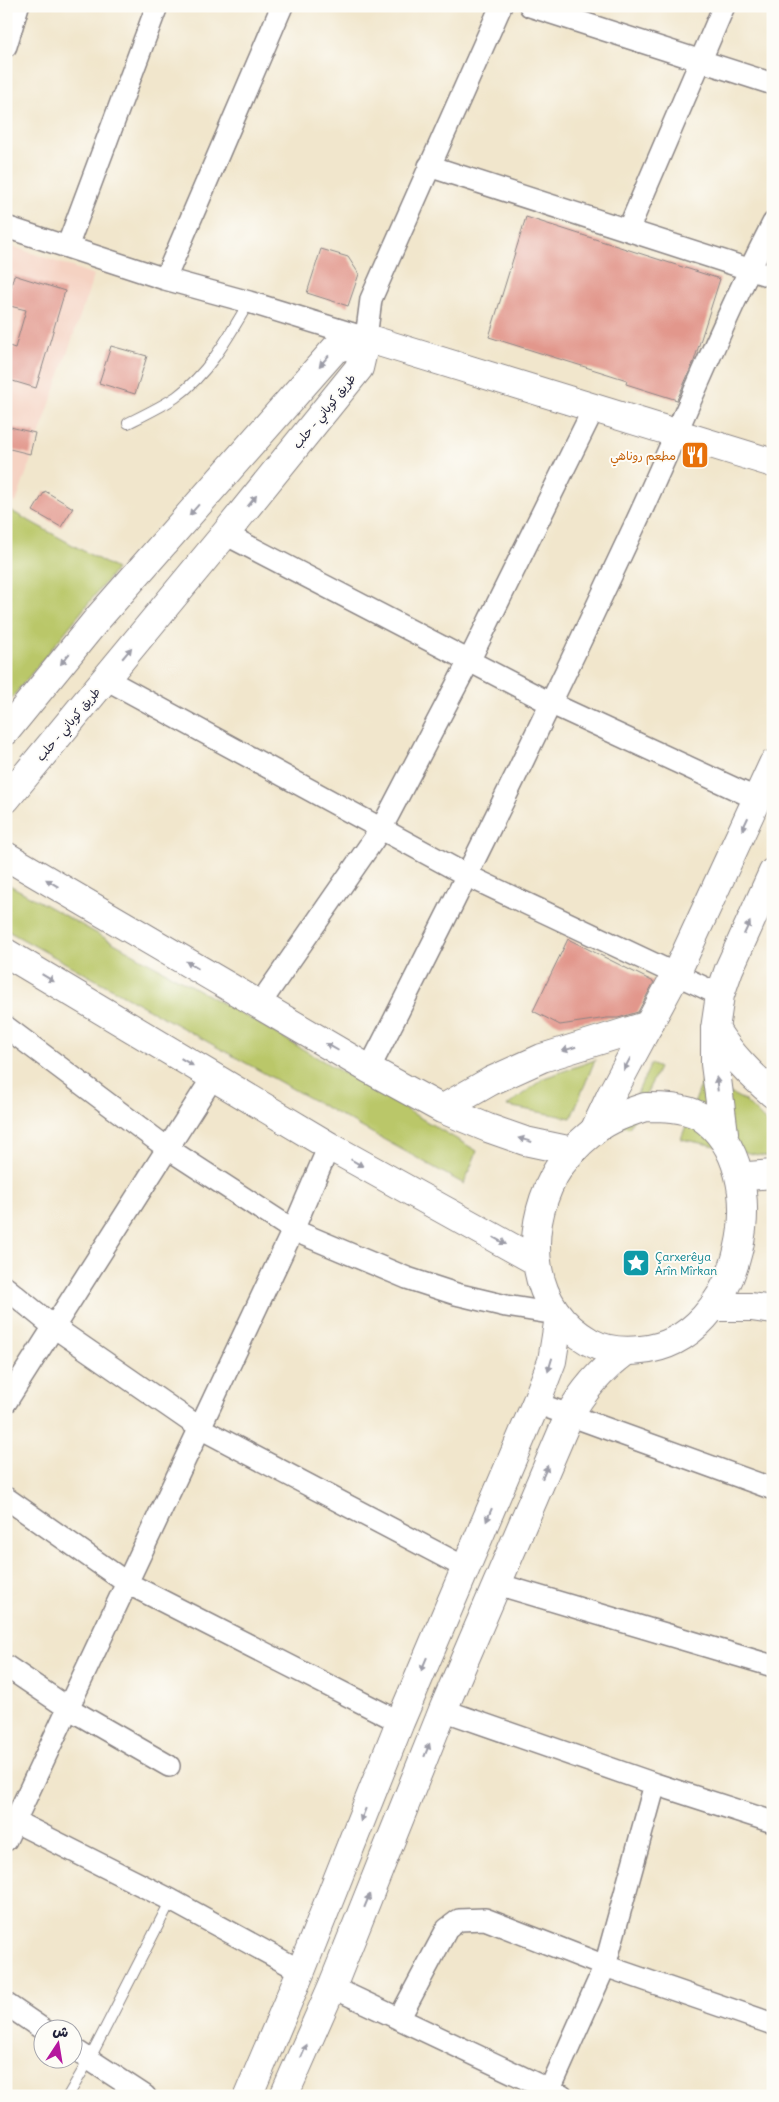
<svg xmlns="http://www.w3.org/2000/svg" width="779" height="2102" viewBox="0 0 779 2102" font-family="Delius,'Playpen Sans Arabic',sans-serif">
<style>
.built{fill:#f5d2c2}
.green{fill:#bac769;stroke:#6e7452}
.building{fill:#e2978c}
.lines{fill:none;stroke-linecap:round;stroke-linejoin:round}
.lane-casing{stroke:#8a8484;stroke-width:12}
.street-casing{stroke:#8a8484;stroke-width:24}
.secondary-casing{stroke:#8a8484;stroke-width:30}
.primary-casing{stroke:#8a8484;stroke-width:30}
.lane{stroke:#fff;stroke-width:10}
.street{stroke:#fff;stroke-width:21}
.secondary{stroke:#fff;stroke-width:28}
.primary{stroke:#fff;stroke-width:28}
.oneway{fill:#9c9ca7}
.labels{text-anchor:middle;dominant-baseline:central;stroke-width:4;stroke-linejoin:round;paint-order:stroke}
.street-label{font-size:12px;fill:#22223b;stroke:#fdfcf7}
.food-label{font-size:12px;fill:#c56008;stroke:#fdfcf7;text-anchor:end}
.culture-label{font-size:12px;fill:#0d838f;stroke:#fdfcf7;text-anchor:start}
</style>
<rect width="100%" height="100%" fill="#fdfcf7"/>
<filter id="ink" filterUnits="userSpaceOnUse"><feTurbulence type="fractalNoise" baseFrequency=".02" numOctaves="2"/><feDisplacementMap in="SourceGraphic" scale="10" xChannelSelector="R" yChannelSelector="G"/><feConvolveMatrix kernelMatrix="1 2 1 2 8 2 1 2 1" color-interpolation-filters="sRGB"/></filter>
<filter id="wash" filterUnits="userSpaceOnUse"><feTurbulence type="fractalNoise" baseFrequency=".0096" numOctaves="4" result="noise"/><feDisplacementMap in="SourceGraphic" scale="20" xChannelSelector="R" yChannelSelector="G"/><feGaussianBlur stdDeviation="1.12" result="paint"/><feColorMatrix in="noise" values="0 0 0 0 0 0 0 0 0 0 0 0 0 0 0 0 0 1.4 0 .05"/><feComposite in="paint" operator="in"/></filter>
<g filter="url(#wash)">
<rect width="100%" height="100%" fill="#f1e6cc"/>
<path class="built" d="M6 244 94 275 16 503 6 498Z"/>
<path class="green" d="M6 508 116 569 6 705Z
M6 883 258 1023 477 1151 464 1184 6 930Z
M595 1060 571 1118 507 1106 544 1078Z
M651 1064 659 1068 629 1128 622 1125Z
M703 1080 744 1100 773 1129V1158L681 1139Z"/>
<g id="blocks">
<path class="building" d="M526 217 720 279 694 361 677 400 626 384 627 380 489 337Z
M321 249 348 257 359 274 348 306 307 293Z
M14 275 65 291 36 388 6 379V345L15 348 26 310 6 305Z
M111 346 147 356 135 394 99 383Z
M6 426 35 433 30 454 6 448Z
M45 491 73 508 61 527 33 511Z
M568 939 654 982 638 1012 618 1018H607L560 1025 533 1011Z"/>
</g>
</g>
<g filter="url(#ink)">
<use href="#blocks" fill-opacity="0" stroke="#8a8484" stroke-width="1"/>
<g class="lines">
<g class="lane-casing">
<path id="lane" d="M128 423C144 415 161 407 176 397 209 373 229 336 249 302
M68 2096 89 2060 171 1900"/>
</g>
<g class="street-casing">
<path id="street" d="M530 6 773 84
M6 46 18 6
M429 166 773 277
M6 227 165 279 249 302 366 338 371 299 501 6
M628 230 724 6
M67 247 157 6
M165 279 282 6
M225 534 552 704 757 799
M106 679 468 876 720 995
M259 1005 381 829 469 661 594 408
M6 1027 167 1148 293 1230 407 1278 456 1294 506 1306 556 1314
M369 1069C461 890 549 710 634 527 681 426 722 322 773 223
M6 1288 54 1327 200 1428 466 1568
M6 1402 213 1077
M536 1403 773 1489
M6 1498 127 1583 400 1722
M497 1584 773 1666
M6 1666 68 1708 169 1766
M443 1710 655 1784 773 1822
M6 1817 171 1900 301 1971
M6 1840 293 1230 329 1146
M332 1987 562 2096
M6 2004 44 2030
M399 2019 447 1929 459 1920 485 1919 605 1966 773 2024
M72 2048 145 2096
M547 2096 605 1966 655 1784"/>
</g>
<g class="secondary-casing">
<path id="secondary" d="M594 1131 611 1095 676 974 773 764
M724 1133 715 1064V1029L720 995 729 969 773 872
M748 1176 773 1174
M248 2096 301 1971 400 1722 536 1403 552 1361 559 1317
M284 2096 332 1987 443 1710 569 1416C583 1390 601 1370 625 1352"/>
</g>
<g class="primary-casing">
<path id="primary" d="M366 338 773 463
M6 731 99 617 335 349 366 338
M6 799 225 534 359 368 366 338
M6 856 369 1069 442 1109 488 1128 525 1141 572 1151
M6 953 329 1146 536 1261
M715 1029C731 1055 750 1074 773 1094
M645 1107C663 1107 683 1107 700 1116 779 1169 743 1341 641 1350 623 1352 606 1351 590 1342 530 1308 523 1234 554 1176 563 1159 579 1143 594 1131 609 1119 627 1113 645 1107Z
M442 1109 491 1081 542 1058 649 1025
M716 1307H751L773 1310"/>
</g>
<use href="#lane" class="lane"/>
<use href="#street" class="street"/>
<use href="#secondary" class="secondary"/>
<use href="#primary" class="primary"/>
</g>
<defs><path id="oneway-solid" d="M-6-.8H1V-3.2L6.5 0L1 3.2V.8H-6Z" transform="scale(1.25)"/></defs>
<g class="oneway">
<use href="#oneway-solid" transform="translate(324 361) rotate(131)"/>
<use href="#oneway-solid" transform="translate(252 501) rotate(-51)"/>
<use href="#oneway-solid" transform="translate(194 510) rotate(131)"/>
<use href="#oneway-solid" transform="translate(127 653) rotate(-50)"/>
<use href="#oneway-solid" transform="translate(65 659) rotate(129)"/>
<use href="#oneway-solid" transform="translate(745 824) rotate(115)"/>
<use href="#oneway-solid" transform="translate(52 883) rotate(-149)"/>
<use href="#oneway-solid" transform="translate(747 928) rotate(-65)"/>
<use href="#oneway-solid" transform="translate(192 965) rotate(-149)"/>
<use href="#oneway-solid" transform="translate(48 978) rotate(31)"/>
<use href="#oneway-solid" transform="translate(332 1047) rotate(-150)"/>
<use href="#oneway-solid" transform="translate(569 1049) rotate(163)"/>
<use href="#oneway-solid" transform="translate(187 1062) rotate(31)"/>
<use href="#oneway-solid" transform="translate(627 1064) rotate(118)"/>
<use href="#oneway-solid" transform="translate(717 1084) rotate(-96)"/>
<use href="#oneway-solid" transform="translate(525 1140) rotate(-164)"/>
<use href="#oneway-solid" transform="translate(357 1163) rotate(30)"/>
<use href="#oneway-solid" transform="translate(500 1241) rotate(29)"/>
<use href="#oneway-solid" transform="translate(550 1365) rotate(107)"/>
<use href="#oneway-solid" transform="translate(545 1472) rotate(-67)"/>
<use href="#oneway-solid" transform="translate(489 1515) rotate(113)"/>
<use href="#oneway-solid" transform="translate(424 1664) rotate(113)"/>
<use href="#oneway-solid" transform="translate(427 1750) rotate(-68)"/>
<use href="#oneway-solid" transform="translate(363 1815) rotate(112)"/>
<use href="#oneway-solid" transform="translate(367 1901) rotate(-68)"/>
<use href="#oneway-solid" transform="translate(304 2051) rotate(-66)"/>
</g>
</g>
<defs>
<g id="restaurant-square" transform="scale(1.4375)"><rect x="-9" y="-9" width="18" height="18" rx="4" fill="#e8710a" stroke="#fdfcf7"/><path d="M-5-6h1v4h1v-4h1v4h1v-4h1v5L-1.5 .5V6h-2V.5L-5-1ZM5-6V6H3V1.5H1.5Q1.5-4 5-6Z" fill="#fff"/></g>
<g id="sight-square" transform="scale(1.4375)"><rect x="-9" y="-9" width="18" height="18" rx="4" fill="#0f9aa8" stroke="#fdfcf7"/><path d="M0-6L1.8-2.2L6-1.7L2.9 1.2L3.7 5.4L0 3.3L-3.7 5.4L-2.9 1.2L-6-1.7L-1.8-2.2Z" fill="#fff"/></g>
</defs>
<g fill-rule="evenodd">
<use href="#restaurant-square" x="695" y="455"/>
<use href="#sight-square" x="636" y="1263"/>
</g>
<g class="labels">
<g class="street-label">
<text transform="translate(324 411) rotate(-51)">طريق كوباني - حلب</text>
<text transform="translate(68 724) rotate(-50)">طريق كوباني - حلب</text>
</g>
<g class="food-label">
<text x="676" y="455">مطعم روناهي</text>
</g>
<g class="culture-label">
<text x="655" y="1256">Çarxerêya<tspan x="655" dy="14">Arîn Mîrkan</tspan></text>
</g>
</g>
<rect width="779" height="2102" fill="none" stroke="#fdfcf7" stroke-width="25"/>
<g transform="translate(58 2044) rotate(12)"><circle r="24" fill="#fdfcf7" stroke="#a5a5ac"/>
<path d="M0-4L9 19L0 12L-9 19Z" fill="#b5179e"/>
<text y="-8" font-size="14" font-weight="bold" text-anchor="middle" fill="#22223b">ش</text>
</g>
</svg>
